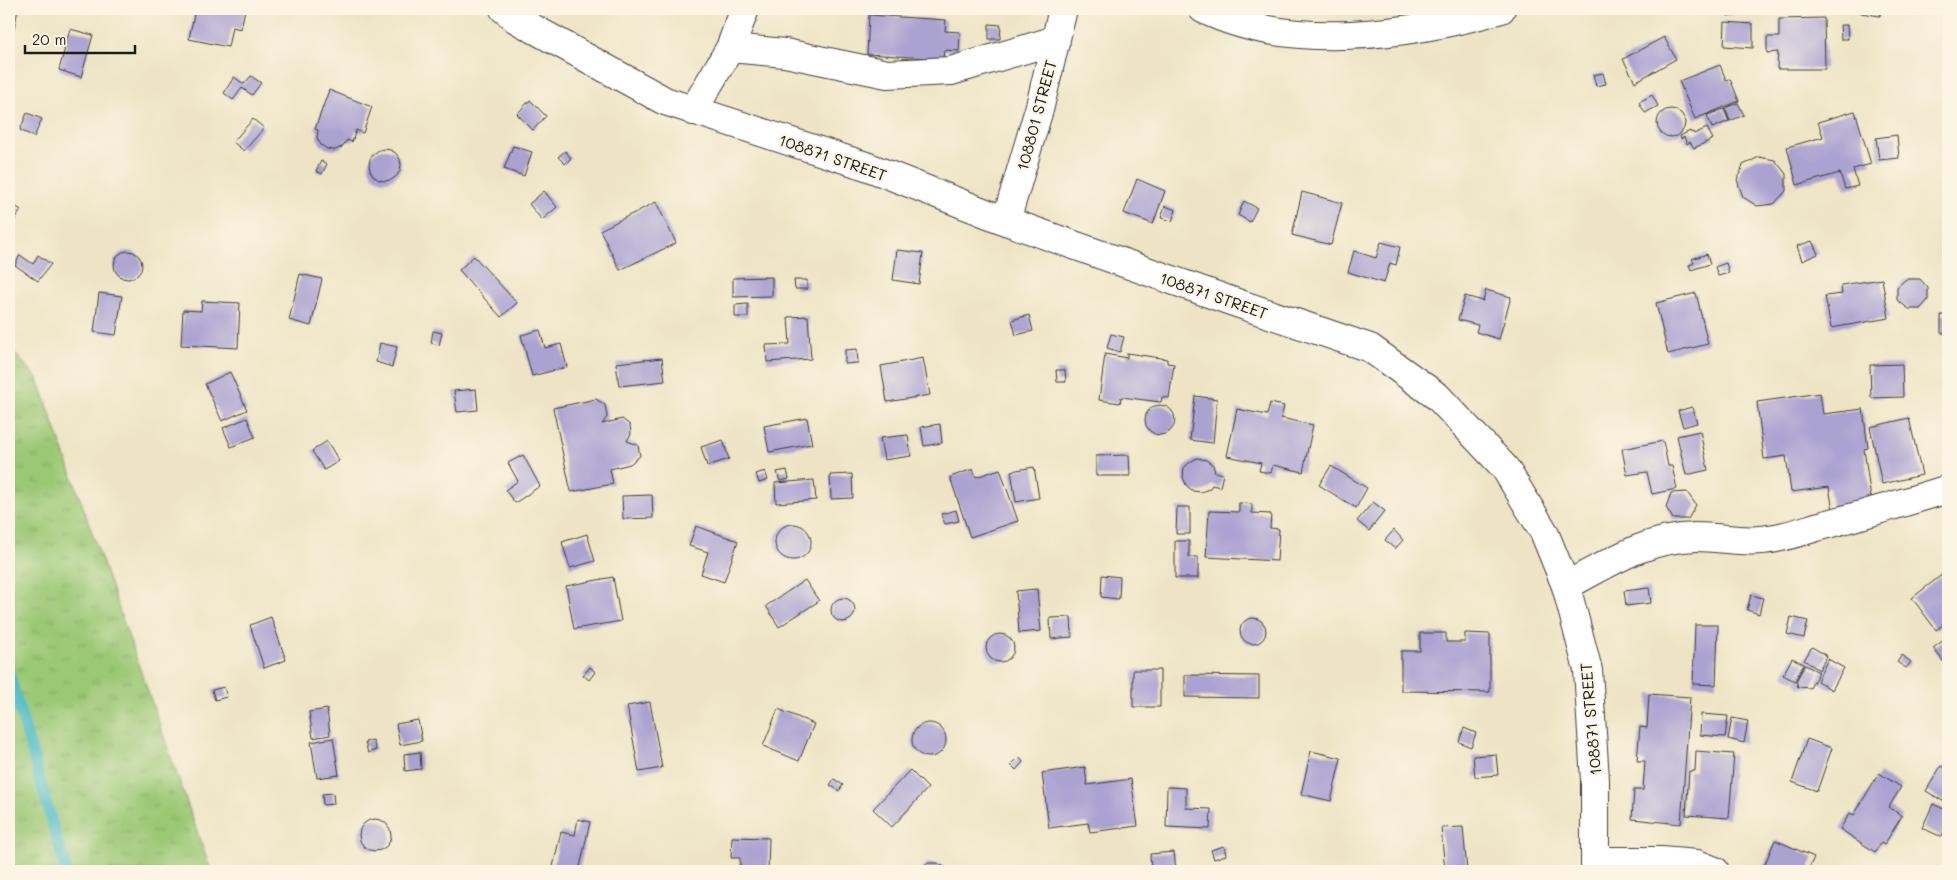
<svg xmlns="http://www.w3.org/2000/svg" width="1957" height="880" viewBox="0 0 1957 880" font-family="Mali,sans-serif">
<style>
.grass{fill:url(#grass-tufts);stroke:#5c7248}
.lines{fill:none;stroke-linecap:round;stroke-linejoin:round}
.stream{stroke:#4dbbc6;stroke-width:11}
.building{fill:#aaa2d1}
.minor-casing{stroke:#3c3a35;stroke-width:30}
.tertiary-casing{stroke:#3c3a35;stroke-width:30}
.minor{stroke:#fff;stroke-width:28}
.tertiary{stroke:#fff;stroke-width:28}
.labels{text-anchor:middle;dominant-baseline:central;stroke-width:4.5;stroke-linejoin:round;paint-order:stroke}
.street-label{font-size:16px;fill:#1c1c1c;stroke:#fcf5e5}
</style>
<defs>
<pattern id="grass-tufts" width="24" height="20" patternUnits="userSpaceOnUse" patternTransform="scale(1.25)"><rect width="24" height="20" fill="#9bc875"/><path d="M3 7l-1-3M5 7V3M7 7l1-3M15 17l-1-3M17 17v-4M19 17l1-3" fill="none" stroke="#85ab65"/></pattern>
</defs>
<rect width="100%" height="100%" fill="#fcf5e5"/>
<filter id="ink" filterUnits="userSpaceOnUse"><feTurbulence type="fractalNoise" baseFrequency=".02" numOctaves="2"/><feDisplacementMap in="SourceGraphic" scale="10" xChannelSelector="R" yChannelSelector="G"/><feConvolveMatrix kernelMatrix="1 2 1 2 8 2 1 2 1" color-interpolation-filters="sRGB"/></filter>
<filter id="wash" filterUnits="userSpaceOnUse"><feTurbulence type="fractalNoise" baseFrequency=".0096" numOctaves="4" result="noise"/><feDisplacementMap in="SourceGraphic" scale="20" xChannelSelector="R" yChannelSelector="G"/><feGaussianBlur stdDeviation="1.12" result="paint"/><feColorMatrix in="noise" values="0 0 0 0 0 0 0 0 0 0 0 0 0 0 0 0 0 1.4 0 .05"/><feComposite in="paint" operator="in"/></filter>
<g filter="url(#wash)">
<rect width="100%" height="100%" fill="#eee4c5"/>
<path class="grass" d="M9 347 38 379 211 871H9Z"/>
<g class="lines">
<path class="stream" d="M9 672 66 871"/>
</g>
<g id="blocks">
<path class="building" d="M9 9 18 10 10 47H9Z
M195 9H245L241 29 232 27 228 47 189 39Z
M1717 9H1746L1729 16Z
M1861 9H1881L1880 16 1861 13Z
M869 15 946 20 945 31 960 32 959 51 944 50 943 59 867 54Z
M1824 18 1825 69H1777L1778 52 1767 53V37H1779V19Z
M1725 22 1753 24V48L1724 46Z
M989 24 1001 25 1000 39H989Z
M1840 25H1847L1848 39H1841Z
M70 29 93 35 81 77 59 70Z
M1664 37 1676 59 1635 82 1623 59Z
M1720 65 1726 80 1730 79 1739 101 1695 119 1679 81Z
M1603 73 1606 84 1596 86 1593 75Z
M251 76 261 83 252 95 242 88 233 100 224 93 234 77 244 84Z
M329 90 372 107 363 133 356 130 352 142 347 140 342 147 335 150 327 149 321 145 317 138 318 130 315 129Z
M1652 95 1658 106 1645 113 1639 102Z
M530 100 546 116 533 130 517 114Z
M1738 103 1744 115 1730 121 1725 108Z
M1657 123a14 14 0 1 1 28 0a14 14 0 1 1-28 0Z
M1724 109 1729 121 1712 128 1707 115Z
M1855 111 1871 164 1853 169 1858 186 1845 189 1840 173 1797 185 1787 147 1823 137 1818 122Z
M27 113 42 119 34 137 20 130Z
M253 119 264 128 244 151 233 142Z
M1707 128 1713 139 1694 148 1690 142 1687 144 1684 137 1681 139 1680 136 1690 131 1691 133 1693 132 1694 134Z
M1897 135 1899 158 1879 160 1876 138Z
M513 146 532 152 524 176 504 169Z
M369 165a16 16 0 1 1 32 0a16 16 0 1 1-32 0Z
M565 151 571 158 565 164 558 157Z
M1759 157 1775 160 1786 174V191L1774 204 1757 206 1743 197 1737 180 1743 165Z
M321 161 327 164 322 174 316 171Z
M1137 179 1165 191 1153 224 1124 213Z
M544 191 557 207 542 220 529 204Z
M1302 192 1342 203 1331 245 1292 235Z
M1244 201 1257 208 1250 222 1238 215Z
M9 202 21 210 11 226 9 224Z
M656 202 676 243 620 270 600 230Z
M1165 206 1176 210 1172 221 1161 218Z
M1812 241 1818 254 1802 261 1797 246Z
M1381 242 1400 247 1396 265 1390 263 1384 283 1348 272 1354 251 1376 258Z
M897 250 923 253 919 284 893 280Z
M114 265a14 14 0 1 1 28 0a14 14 0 1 1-28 0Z
M1707 254 1710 264 1691 270 1689 265 1694 263 1692 259Z
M20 255 33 264 38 255 51 264 38 281 15 265Z
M474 256 517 303 501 317 459 270Z
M1726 263 1729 273 1718 276 1715 267Z
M300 274 322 279 311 326 289 320Z
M772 277V296L733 297V278Z
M1882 279 1889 318 1831 328 1825 296 1842 294 1841 285Z
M1906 279H1920L1928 288V300L1920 309H1909L1897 300V287Z
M794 280H807V289H795Z
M1486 290 1511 297 1499 339 1476 332 1478 325 1458 320 1465 296 1483 301Z
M99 293 122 296 116 335 94 332Z
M1696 293 1708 344 1668 354 1656 303Z
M202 301 240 303 238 348 181 345 183 310 201 311Z
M748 304V317H735V305Z
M1029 315 1033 331 1016 335 1012 320Z
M1941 315H1948V333H1941Z
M808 316 811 359 767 362 766 345 790 344 788 317Z
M540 330 545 348 561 344 567 367 532 376 521 335Z
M433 331 442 333 439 345 431 343Z
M1111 334 1124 337 1120 352 1107 348Z
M380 343 397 347 392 367 376 362Z
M857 349 858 363 845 364V350Z
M1127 353 1167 359V363L1174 364 1169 398 1162 397 1161 402 1121 397 1120 403 1099 400 1105 354 1127 358Z
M662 358 665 381 619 386 616 363Z
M923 358 930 395 887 402 881 366Z
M1902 364 1903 397 1871 398 1870 365Z
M1056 370H1065L1066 382H1057Z
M230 372 247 410 222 421 205 384Z
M476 389 478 410 457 412 454 391Z
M1820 393 1823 414 1863 409 1868 448 1864 449 1872 506 1833 511 1829 487 1791 492 1786 456 1764 459 1757 402Z
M1195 396 1217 399 1213 443 1190 440Z
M596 399 605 405 607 417 602 424 622 419 630 425 631 434 627 441 638 445 640 456 630 464 610 469 613 484 571 492 553 408Z
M1270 403 1284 406 1281 418 1313 425 1303 472 1273 465 1271 473 1259 471 1261 463 1227 456 1237 409 1267 415Z
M1145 420a15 15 0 1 1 30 0a15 15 0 1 1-30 0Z
M1692 407 1697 423 1683 427 1678 411Z
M247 418 255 437 231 447 223 428Z
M807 418 812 444 769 452 764 426Z
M1909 418 1922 475 1882 484 1870 427Z
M940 424 942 443 924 446 921 427Z
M1700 431 1708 470 1686 475 1677 436Z
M908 435 911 456 884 460 880 438Z
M723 440 729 459 707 466 701 447Z
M327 441 339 461 324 470 312 451Z
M1663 441 1668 466H1672L1677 489 1652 494 1647 472 1627 475 1622 449Z
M523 455 540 486 515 503 505 490 518 481 508 463Z
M1129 455 1130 476H1096V456Z
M1197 458 1206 460 1213 465 1215 472 1223 474 1220 487 1212 485 1209 489 1201 492 1193 491 1186 485 1183 477 1184 468 1190 462Z
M1331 466 1367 488 1356 508 1319 485Z
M1034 467 1039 498 1016 502 1011 471Z
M973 469 976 477 1000 469 1018 521 970 537 950 477Z
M787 470 789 479 780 481 777 472Z
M765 471 768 480 759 483 756 474Z
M852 474 853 498 831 499 830 475Z
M814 480 816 500 776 503 775 483Z
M1687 492 1696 505 1688 519H1673L1666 507 1671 493Z
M652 495 653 518 623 519 622 496Z
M1373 502 1385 511 1369 531 1357 521Z
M1239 503 1252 504V513L1271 514 1270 528 1279 529 1277 561 1206 557 1209 511 1239 512Z
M1177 507H1190V534H1176Z
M956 510 959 521 945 524 941 514Z
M775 542a18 18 0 1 1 36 0a18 18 0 1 1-36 0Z
M696 526 738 541 724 582 701 574 708 552 689 546Z
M1394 530 1403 540 1395 549 1385 540Z
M587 534 595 561 570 568 562 542Z
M1175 541H1189V557H1198V578H1175Z
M1948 570V621L1936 630 1912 598Z
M1102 575 1120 577 1119 599 1101 597Z
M613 577 621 621 574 629 566 586Z
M805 580 819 601 779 627 766 606Z
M1649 588 1651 603 1626 606 1624 591Z
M1037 589 1041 631 1019 633 1016 591Z
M1751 595 1763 598 1759 614 1747 610Z
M831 610a12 12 0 1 1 24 0a12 12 0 1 1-24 0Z
M271 617 286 660 264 668 250 625Z
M1071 617 1072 637 1051 639 1050 618Z
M1791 617 1808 621 1804 638 1787 634Z
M1240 631a13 13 0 1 1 26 0a13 13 0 1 1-26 0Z
M1695 625H1718L1716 685 1693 684Z
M1420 633H1446V642H1465V633L1490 634V692L1401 691V651H1420Z
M986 648a14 14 0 1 1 28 0a14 14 0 1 1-28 0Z
M1948 637V659L1944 662 1933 648Z
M1812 647 1827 656 1819 670 1804 660Z
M1902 655 1911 662 1906 668 1897 662Z
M1792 658 1804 664 1795 681 1783 675Z
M1828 659 1844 668 1832 690 1817 681Z
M1805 665 1819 672 1810 688 1798 687 1796 681Z
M590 667 595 672 589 680 583 675Z
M1133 670H1160V707H1133Z
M1185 675 1259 676V698L1185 697Z
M224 687 227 697 215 700 212 690Z
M1649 694 1690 697 1681 824 1632 819 1634 790H1643L1645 761H1637L1640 727 1647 728Z
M650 702 662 768 639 772 627 706Z
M327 709 330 735 313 738 309 712Z
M778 709 814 724 799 761 763 746Z
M1701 714 1728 716 1725 737 1700 735Z
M1732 718 1748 721 1744 743 1728 739Z
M418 720 422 741 400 745 396 724Z
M912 740a17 17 0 1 1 34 0a17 17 0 1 1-34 0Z
M1464 728 1476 733 1471 747 1459 742Z
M333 738 339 775 317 778 311 742Z
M1807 739 1832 748 1817 791 1792 782Z
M373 740 376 750 368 753 365 742Z
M1311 751 1341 758 1331 801 1301 794Z
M1696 751 1734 754 1729 818 1686 815 1689 771H1695Z
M420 752 421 769 405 771 404 754Z
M1496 754 1498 775 1475 777 1473 756Z
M1019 757 1023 762 1016 770 1011 765Z
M1941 766 1948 770V804L1926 791Z
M1085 767 1087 785 1131 779 1138 826 1090 832 1088 823 1049 828 1042 773Z
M910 770 928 788 892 827 873 809Z
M1879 773 1901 787 1889 807 1902 816 1884 845 1881 843 1875 852 1840 829 1850 813 1854 815Z
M834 779 843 785 839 791 830 785Z
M1167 787 1186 788V808L1211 809 1210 829 1166 827Z
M333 793 334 804 323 805 322 794Z
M1933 804 1948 811V823L1942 837 1922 828Z
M359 835a16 16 0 1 1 32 0a16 16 0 1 1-32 0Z
M578 819 590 822 579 871H552L561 832 575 835Z
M1463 827 1467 871H1445L1441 828Z
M732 837 769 838 768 871H740V858H731Z
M1775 840 1814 857 1808 871H1762Z
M1224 846 1226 855 1214 859 1211 850Z
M1174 852 1176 871H1151L1150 854Z
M928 863H937L946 868 948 871H918Z"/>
</g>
</g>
<g filter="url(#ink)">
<use href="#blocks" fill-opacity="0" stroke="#3c3a35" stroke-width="1"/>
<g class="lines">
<g class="minor-casing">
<path id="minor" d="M1203 9C1289 52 1412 35 1501 9
M730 48 785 53 887 74 951 71 1056 40
M693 111 730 48 745 9
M1006 221 1040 106 1063 9
M1566 586C1609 563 1645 538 1696 537 1723 537 1748 544 1776 538 1791 535 1806 530 1820 526 1863 515 1906 502 1948 489
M1595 861H1661L1697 864 1715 871"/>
</g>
<g class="tertiary-casing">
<path id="tertiary" d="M504 9 516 19 665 101 866 166 1006 221 1231 301 1370 348 1438 397 1505 468 1544 532 1566 586 1588 670 1595 780V871"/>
</g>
<use href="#minor" class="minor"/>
<use href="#tertiary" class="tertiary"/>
</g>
</g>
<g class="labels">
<g class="street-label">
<text transform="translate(1036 115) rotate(-75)">108801 STREET</text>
<text transform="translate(833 157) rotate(19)">108871 STREET</text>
<text transform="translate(1214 295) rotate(19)">108871 STREET</text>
<text transform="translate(1590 719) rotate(-95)">108871 STREET</text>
</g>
</g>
<rect width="1957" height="880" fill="none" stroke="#fcf5e5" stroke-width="30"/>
<path d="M25 45v8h110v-8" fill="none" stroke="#1c1c1c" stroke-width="2.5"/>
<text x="32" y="45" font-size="15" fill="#1c1c1c" stroke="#fcf5e5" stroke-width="4" paint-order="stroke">20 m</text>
</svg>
